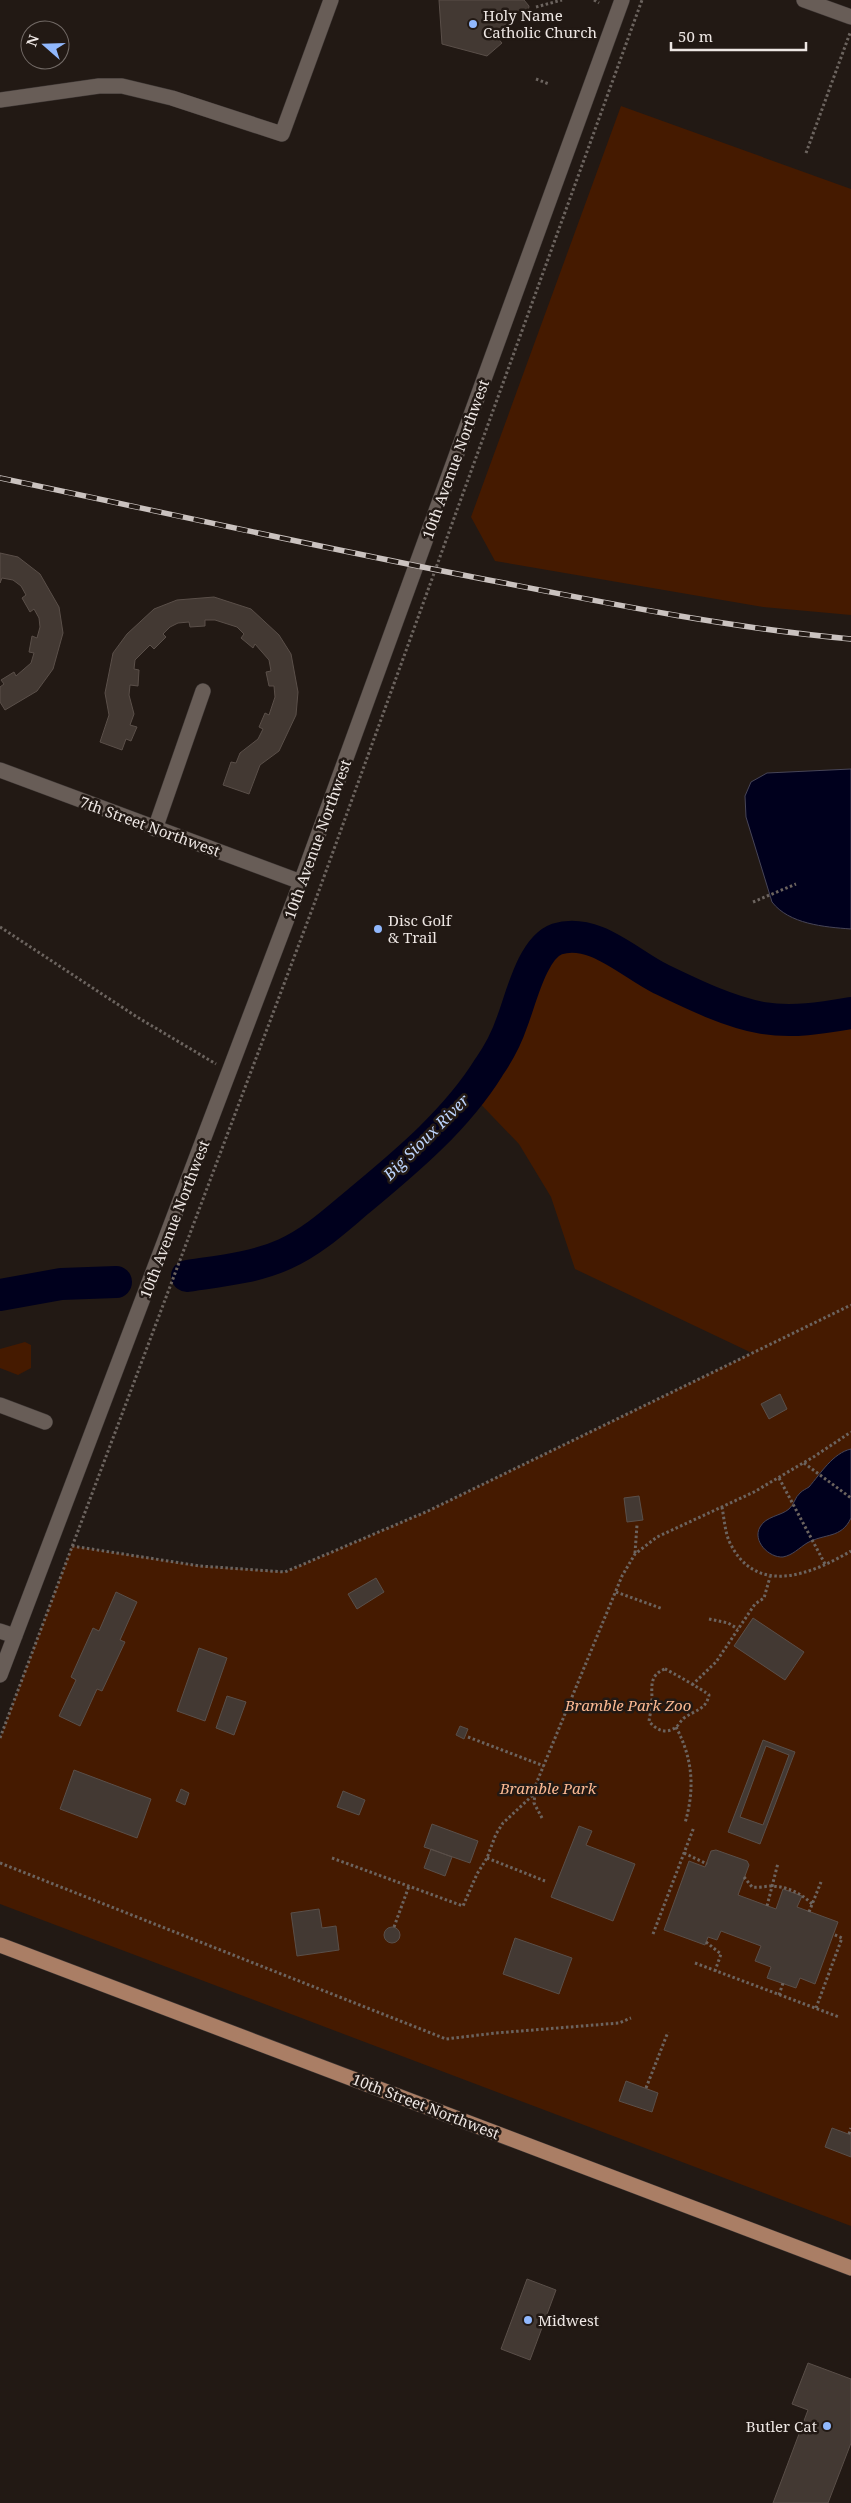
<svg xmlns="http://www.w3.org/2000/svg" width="851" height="2503" viewBox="0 0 851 2503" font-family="'Noto Serif',serif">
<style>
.green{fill:#451a00}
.water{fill:#00001d;stroke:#474558}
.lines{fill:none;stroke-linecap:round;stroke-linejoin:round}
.river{stroke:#00001d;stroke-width:32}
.building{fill:#433933;stroke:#5a4f49;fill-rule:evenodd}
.minor-casing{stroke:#3d3634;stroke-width:16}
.major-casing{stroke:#3d3634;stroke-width:16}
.path{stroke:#6c645f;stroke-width:3;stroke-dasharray:2.5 2.5;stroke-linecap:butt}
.minor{stroke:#685d57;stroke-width:15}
.major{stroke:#aa7e65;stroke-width:15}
.rail-casing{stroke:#cac2bf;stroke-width:5.5}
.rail{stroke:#221914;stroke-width:4;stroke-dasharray:11;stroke-linecap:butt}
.poi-dot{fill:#91b8fd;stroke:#221914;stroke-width:2}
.labels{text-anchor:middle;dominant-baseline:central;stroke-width:5;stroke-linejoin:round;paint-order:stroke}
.poi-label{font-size:15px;fill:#ede6e3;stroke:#221914;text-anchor:start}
.street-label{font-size:15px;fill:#ede6e3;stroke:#221914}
.park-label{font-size:15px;font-style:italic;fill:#fbb993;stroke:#221914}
.water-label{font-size:16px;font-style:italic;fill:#bdd4fc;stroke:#221914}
</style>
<rect width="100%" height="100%" fill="#221914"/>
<path class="green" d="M621 106 851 189V615L763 607 495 561 471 517Z
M572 936C604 943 629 962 657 977 684 992 734 1013 764 1018 793 1022 822 1018 851 1013V2226L0 1904V1738L72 1546 200 1566 285 1572 428 1511 752 1353 575 1269 551 1197 519 1144 470 1093C486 1072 498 1051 510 1027 522 1003 528 951 556 939 561 938 567 937 572 936Z
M25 1342 31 1345V1368L18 1375 0 1368V1349Z"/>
<path class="water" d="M851 769V929C824 927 789 924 772 902L746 817 745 796 751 782 767 773Z
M851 1449V1518C841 1539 825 1533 807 1543 799 1548 793 1555 783 1557 769 1558 752 1541 760 1527 766 1516 781 1516 789 1509 794 1505 795 1497 800 1493 803 1490 806 1489 809 1487 821 1473 833 1453 851 1449Z"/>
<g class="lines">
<path class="river" d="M187 1276C221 1271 254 1268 285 1254 314 1241 337 1219 360 1200 407 1161 457 1119 489 1067 498 1054 507 1037 512 1022 521 999 532 948 557 939 594 927 630 964 661 979 692 994 729 1012 763 1018 792 1023 822 1018 851 1013
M0 1295 61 1284 116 1282"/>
</g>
<path class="building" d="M439 0H524L529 6 528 13 521 11 494 34 502 43 487 56 442 44Z
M0 553 18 557 40 574 59 607 63 633 53 669 37 691 5 710 0 702V687L4 684 1 680 14 672 16 676 31 663 34 653 29 652 32 636 37 638 40 627 39 618 34 609 30 612 22 598 26 595 21 586 13 580 2 578 0 583Z
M214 597 251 609 279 635 291 654 298 692 296 715 279 751 260 765 249 794 223 785 231 762 236 763 240 753 258 739 263 729 259 727 265 713 269 715 275 697 274 686H269L266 672 271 671 269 660 255 644 253 648 241 638 244 634 237 627 215 620H205V626L190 627 189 622 178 623 170 627 163 634 166 637 154 649 150 645 135 660 134 669 139 670 138 686 130 685 129 695 134 714 130 725 137 727 131 741 126 739 122 750 100 742 109 715 105 693 113 653 127 634 154 609 177 600Z
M780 1394 787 1409 769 1419 761 1404Z
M639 1496 643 1520 627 1522 624 1498Z
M376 1578 384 1592 357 1609 348 1594Z
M116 1592 137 1602 120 1640 125 1642 102 1691 97 1689 80 1726 59 1716 76 1680 71 1677 93 1628 99 1631Z
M753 1618 804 1652 785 1680 734 1646Z
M199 1648 227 1658 205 1721 177 1711Z
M227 1696 246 1702 234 1735 216 1728Z
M460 1726 468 1729 464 1739 456 1735Z
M763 1740 795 1752 760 1844 728 1832ZM766 1746 789 1755 763 1825 740 1817Z
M74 1770 151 1799 137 1838 60 1809Z
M181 1789 189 1793 185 1805 176 1801Z
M343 1791 365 1800 359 1815 337 1807Z
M432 1824 478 1841 470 1863 424 1847Z
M579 1826 592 1831 586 1845 635 1864 613 1921 551 1897Z
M431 1849 452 1857 445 1876 424 1868Z
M716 1850 747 1861 749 1865 738 1895 776 1909 783 1889 802 1896 797 1907 838 1922 815 1984 800 1978 796 1988 767 1978 771 1967 755 1961 761 1946 721 1931 717 1940 708 1937 705 1945 664 1930 689 1861 705 1867 711 1851Z
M319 1909 322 1928 336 1926 339 1950 297 1956 291 1913Z
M384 1935a8 8 0 1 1 16 0a8 8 0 1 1-16 0Z
M515 1938 572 1958 559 1994 503 1974Z
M626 2081 658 2093 652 2112 619 2101Z
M832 2128 851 2135V2157L825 2147Z
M527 2279 556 2290 530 2360 501 2349Z
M808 2363 851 2379V2443L828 2503H773L808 2410 792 2404Z"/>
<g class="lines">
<g class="minor-casing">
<path id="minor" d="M804 0 851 17
M0 100 99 86H122L172 98 282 134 331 0
M0 770 301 882
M155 829 203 691
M0 1405 45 1422
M0 1631 15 1636
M0 1675 301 882 622 0"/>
</g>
<g class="major-casing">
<path id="major" d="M0 1945 851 2268"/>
</g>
<path class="path" d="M594 0 599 3
M536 7 562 0
M536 79 549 84
M806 153 850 33
M753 902 796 884
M0 927 137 1017 216 1064
M804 1463 851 1498
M779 1478 825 1564
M722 1507C724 1518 725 1531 729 1541 755 1597 810 1575 851 1551
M72 1546 200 1566 285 1572 428 1511 851 1305
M635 1553 637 1525
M616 1592 663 1609
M709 1619 728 1623 738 1629
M665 1669C668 1670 705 1691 709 1695 706 1710 695 1710 684 1718 681 1720 679 1725 676 1727 666 1735 656 1730 649 1721 650 1714 652 1707 652 1700 652 1687 649 1675 665 1669Z
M692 1685 716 1662 755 1604 764 1598 770 1577
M676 1727C693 1759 695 1789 685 1823
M468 1737 544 1766
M0 1738 313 907 642 0
M542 1818 534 1803 536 1784 622 1576 635 1554 657 1537 754 1492 815 1456 851 1432
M684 1853 707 1864
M332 1858 463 1906 477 1874 487 1858 496 1834 503 1823 533 1795
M487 1858 545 1881
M0 1863 446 2039 496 2033 619 2023 631 2018
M744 1877 752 1887C759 1888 766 1886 772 1886 788 1887 801 1893 812 1904
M767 1906 778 1863
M809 1912 821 1882
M394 1927 409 1886
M653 1934 694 1827
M706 1942 721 1954 715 1971
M695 1963 839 2017
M779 1995 783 1983
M816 2008 842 1938 833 1934
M646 2088 668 2032
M849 2134 851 2128"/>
<use href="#minor" class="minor"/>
<use href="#major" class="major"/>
<g class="rail-casing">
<path id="rail" d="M0 478C166 513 332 550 499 582 616 605 732 628 851 639"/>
</g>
<use href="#rail" class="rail"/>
</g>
<g class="poi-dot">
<circle cx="473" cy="24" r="5"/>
<circle cx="378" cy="929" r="5"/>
<circle cx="528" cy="2320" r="5"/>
<circle cx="827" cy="2426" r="5"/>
</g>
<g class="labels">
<g class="poi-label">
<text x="483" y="15">Holy Name<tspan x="483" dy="17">Catholic Church</tspan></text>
<text x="388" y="920">Disc Golf<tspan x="388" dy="17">&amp; Trail</tspan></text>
<text x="538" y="2320">Midwest</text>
<text x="817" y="2426" text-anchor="end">Butler Cat</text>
</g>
<g class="street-label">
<text transform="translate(455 459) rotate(-70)">10th Avenue Northwest</text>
<text transform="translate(150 826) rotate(20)">7th Street Northwest</text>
<text transform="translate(317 839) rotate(-70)">10th Avenue Northwest</text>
<text transform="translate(174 1219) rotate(-69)">10th Avenue Northwest</text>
<text transform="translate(426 2106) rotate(21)">10th Street Northwest</text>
</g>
<g class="park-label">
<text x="628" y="1705">Bramble Park Zoo</text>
<text x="548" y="1788">Bramble Park</text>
</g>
<g class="water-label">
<text transform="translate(426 1137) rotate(-45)">Big Sioux River</text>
</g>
</g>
<g transform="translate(45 45) rotate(290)"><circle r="24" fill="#221914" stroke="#736b67"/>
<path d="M0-4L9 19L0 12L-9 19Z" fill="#91b8fd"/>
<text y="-8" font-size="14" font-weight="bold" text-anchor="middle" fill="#ede6e3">N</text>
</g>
<path d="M671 42v8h135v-8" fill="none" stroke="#ede6e3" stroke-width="2.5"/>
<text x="678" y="42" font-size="15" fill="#ede6e3" stroke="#221914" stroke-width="4" paint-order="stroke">50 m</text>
</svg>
